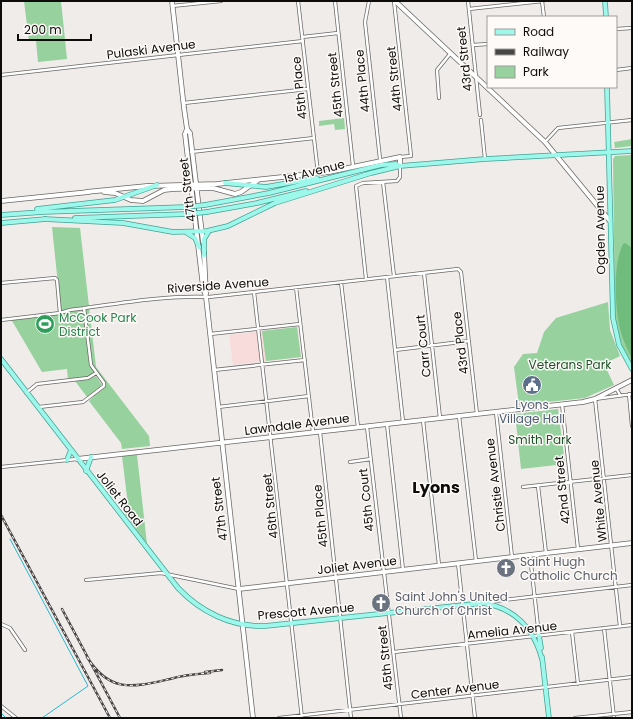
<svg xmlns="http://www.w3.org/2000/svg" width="633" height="719" viewBox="0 0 633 719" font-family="Poppins,sans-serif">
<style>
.education{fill:#f7dcdb}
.green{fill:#96d19e}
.forest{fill:#70bc7c}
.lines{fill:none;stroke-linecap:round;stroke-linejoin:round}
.stream{stroke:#26b7d0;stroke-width:1}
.street-casing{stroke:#6a6765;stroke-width:4}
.secondary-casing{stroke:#6a6765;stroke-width:5.5}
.primary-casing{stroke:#40a294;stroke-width:5.5}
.street{stroke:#fff;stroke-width:2.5}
.secondary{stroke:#fff;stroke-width:4}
.primary{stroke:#9df8eb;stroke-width:4}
.rail-casing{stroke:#484645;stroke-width:2.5}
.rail{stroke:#fdfaf7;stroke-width:1;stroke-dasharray:3;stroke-linecap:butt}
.primary-bridge-casing{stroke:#40a294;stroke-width:5.5;stroke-linecap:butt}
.primary-bridge{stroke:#9df8eb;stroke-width:4}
.labels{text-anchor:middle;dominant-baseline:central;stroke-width:3;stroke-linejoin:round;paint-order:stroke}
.street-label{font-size:12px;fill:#0d0c0b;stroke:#fdfaf7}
.leisure-label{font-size:12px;fill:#27864d;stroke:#fdfaf7;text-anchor:start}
.park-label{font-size:12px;fill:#1e5329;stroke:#fdfaf7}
.service-label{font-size:12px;fill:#4e5e75;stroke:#fdfaf7}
.worship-label{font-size:12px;fill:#5b616d;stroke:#fdfaf7;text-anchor:start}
.district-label{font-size:16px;font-weight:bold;fill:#0d0c0b;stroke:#fdfaf7}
</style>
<rect width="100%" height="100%" fill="#f0ecea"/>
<path class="education" d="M297 327 301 357 233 365 229 335Z"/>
<path class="green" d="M24 1H61L67 59 38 62 36 41H29Z
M344 118 345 129 335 130 334 124 319 126V121Z
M632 139V146L615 148 614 142Z
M632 155V363L622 346 615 320 613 159 615 156Z
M52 227 80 228 96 367 149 436 150 446 122 449 121 443 89 401 106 385 97 372 92 376 68 380 67 369 42 372 11 319 61 313Z
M608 302 610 330 620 356 606 363 608 367 606 368 614 385 585 398 519 405 514 367 523 354 537 353 544 332 556 318Z
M297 327 301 357 266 361 262 331Z
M96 376 102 385 87 397 75 381 90 379Z
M558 409 565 464 521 469 515 414Z
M137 455 147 544 125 514 129 513 122 456Z"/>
<path class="forest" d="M625 243 632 248V359C627 348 621 336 619 324 615 302 613 264 623 244Z"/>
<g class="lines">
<path class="stream" d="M10 539 88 686 42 718
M1 713 6 718"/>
<g class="street-casing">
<path id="street" d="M298 1 318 173
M335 1 353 166
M369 1 365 22 380 159
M394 1 411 156 400 157
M468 1 480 115
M542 1 544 17
M172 6 221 1
M469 9 543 1
M616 29 632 28
M302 37 338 33
M473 45 488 44
M616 70 632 68
M1 75 303 41
M439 98 437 70 450 54
M184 103 308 89
M481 120 485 159
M545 142 558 128 632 120
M191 152 314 138
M383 182 394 276
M424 273 440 418
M387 277 403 422
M366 279 356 186 363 183 397 181 400 177V166
M341 282 358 427
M1 283 55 278 57 280 60 313
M296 287 313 432
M254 292 302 718
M1 320 60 313 70 310C116 304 163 295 209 297L458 269 461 272 477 414
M210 334 300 324
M395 350 469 341
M214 370 305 360
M616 388 620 395
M26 393 37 384 88 378 96 373
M629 394 632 426
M562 404 578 549
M39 407 83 402 104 386V383L91 365 84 308
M218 407 309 396
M496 412 512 557
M459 416 476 561
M423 420 439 565
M387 424 403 570
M367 427 401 718
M320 432 351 718
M350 462 371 459
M1 467 77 459
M538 486 546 553
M523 487 632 475
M530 555 539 636
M458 563 475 718
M86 580 161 573 239 589
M489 604 495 601 632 585
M1 624 10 628 25 650
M620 626 595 399 632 394
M604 628 614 718
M572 632 578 684
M394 652 632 625
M1 706 16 718
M279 718 632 677
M575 718 632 712"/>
</g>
<g class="secondary-casing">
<path id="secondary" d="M172 1 184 108 187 129 190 133 203 242
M395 1 545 142 610 221
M187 129 185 134 203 287 206 297 253 718
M86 192 147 186 217 184 292 176 329 172 400 157V166
M104 192 115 193 131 200 143 201 164 190 173 189 213 188 235 194 241 192 257 181
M1 201 89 192
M204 253 206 294
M77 459 583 402 595 399 632 380
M239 589 632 543"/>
</g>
<g class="primary-casing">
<path id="primary" d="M605 1 606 17
M607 87 613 318 619 345 632 369
M225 183 266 187 317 178
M339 183 371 173 400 166
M205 205 269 193 381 165 396 164 400 166 485 159 632 151
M37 209 115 200 157 185
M207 212 257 203 306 191
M1 215 42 212 186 207
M75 218 187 214
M44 219 123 223 173 232 207 231 228 226 275 203 342 182
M1 223 46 219
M187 233 195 238 199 247
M204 255V239L209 231
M1 359 178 588C201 612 231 627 265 626L483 603C515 608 534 629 542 659
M67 460 71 450
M86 471 91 457
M539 636 541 648
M542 657 549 718"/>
</g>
<use href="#street" class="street"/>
<use href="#secondary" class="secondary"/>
<use href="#primary" class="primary"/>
<g class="rail-casing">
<path id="rail" d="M1 515 110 718
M62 609 120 718
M87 657C110 694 134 687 170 679 183 675 197 674 210 673
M205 672 222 670"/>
</g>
<use href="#rail" class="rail"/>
<g class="primary-bridge-casing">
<path id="primary-bridge" d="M186 207 205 205
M187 214 207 212"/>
</g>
<use href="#primary-bridge" class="primary-bridge"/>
</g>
<defs>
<g id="stadium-disc" transform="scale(1)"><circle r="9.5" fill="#2e9e5b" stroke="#fdfaf7"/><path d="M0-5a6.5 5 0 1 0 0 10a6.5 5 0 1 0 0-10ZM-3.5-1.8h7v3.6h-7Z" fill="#fff"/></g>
<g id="civic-disc" transform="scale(1)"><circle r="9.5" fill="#5c6f8a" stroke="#fdfaf7"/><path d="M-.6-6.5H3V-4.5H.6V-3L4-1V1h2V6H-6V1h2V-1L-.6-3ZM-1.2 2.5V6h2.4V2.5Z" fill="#fff"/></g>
<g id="church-disc" transform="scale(1)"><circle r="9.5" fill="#6b7280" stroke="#fdfaf7"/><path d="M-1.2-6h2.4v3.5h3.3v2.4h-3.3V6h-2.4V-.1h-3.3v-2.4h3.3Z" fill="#fff"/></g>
</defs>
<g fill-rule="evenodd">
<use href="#stadium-disc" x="45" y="324"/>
<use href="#civic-disc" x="532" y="385"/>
<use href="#church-disc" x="506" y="568"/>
<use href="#church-disc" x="381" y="603"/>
</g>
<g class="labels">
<g class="street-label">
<text transform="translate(151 49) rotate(-7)">Pulaski Avenue</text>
<text transform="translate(464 59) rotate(-96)">43rd Street</text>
<text transform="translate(394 79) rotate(-96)">44th Street</text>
<text transform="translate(362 81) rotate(-96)">44th Place</text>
<text transform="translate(335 85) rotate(-96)">45th Street</text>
<text transform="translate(299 88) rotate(-96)">45th Place</text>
<text transform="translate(314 171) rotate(-14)">1st Avenue</text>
<text transform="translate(187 190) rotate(-97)">47th Street</text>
<text transform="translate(600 230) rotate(-91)">Ogden Avenue</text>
<text transform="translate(218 285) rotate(-4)">Riverside Avenue</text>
<text transform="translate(460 343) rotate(-97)">43rd Place</text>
<text transform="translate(423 346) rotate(-96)">Carr Court</text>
<text transform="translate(297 424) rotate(-7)">Lawndale Avenue</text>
<text transform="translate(495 485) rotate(-97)">Christie Avenue</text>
<text transform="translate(562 490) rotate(-96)">42nd Street</text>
<text transform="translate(120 498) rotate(52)">Joliet Road</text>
<text transform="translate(366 500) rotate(-96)">45th Court</text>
<text transform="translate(598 501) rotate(-96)">White Avenue</text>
<text transform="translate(270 506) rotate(-96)">46th Street</text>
<text transform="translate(219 509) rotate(-97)">47th Street</text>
<text transform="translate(320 516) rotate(-96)">45th Place</text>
<text transform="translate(357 565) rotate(-7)">Joliet Avenue</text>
<text transform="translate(306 611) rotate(-5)">Prescott Avenue</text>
<text transform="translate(512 630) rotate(-6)">Amelia Avenue</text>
<text transform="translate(385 658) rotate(-96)">45th Street</text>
<text transform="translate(455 689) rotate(-7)">Center Avenue</text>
</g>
<g class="leisure-label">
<text x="59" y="317">McCook Park<tspan x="59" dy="14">District</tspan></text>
</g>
<g class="park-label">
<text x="570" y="364">Veterans Park</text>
<text x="540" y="439">Smith Park</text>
</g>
<g class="service-label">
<text x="532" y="404">Lyons<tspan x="532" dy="14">Village Hall</tspan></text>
</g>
<g class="worship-label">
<text x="520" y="561">Saint Hugh<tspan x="520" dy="14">Catholic Church</tspan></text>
<text x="395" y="596">Saint John's United<tspan x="395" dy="14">Church of Christ</tspan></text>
</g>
<g class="district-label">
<text x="436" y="487">Lyons</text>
</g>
</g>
<rect width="633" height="719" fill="none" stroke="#0d0c0b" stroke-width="4"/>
<rect x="487" y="16" width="130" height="72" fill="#fdfaf7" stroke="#9d9b99"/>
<rect x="495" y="29" width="20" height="6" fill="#9df8eb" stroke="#9d9b99"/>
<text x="523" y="36" font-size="12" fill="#0d0c0b">Road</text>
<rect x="495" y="49" width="20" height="6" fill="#484645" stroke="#9d9b99"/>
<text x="523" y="56" font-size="12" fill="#0d0c0b">Railway</text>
<rect x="495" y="66" width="20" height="12" fill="#96d19e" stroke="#9d9b99"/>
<text x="523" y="76" font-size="12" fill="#0d0c0b">Park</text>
<path d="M18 34v6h73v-6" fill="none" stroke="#0d0c0b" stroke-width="2"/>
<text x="24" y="34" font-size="12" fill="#0d0c0b" stroke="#fdfaf7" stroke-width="3" paint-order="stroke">200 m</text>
</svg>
